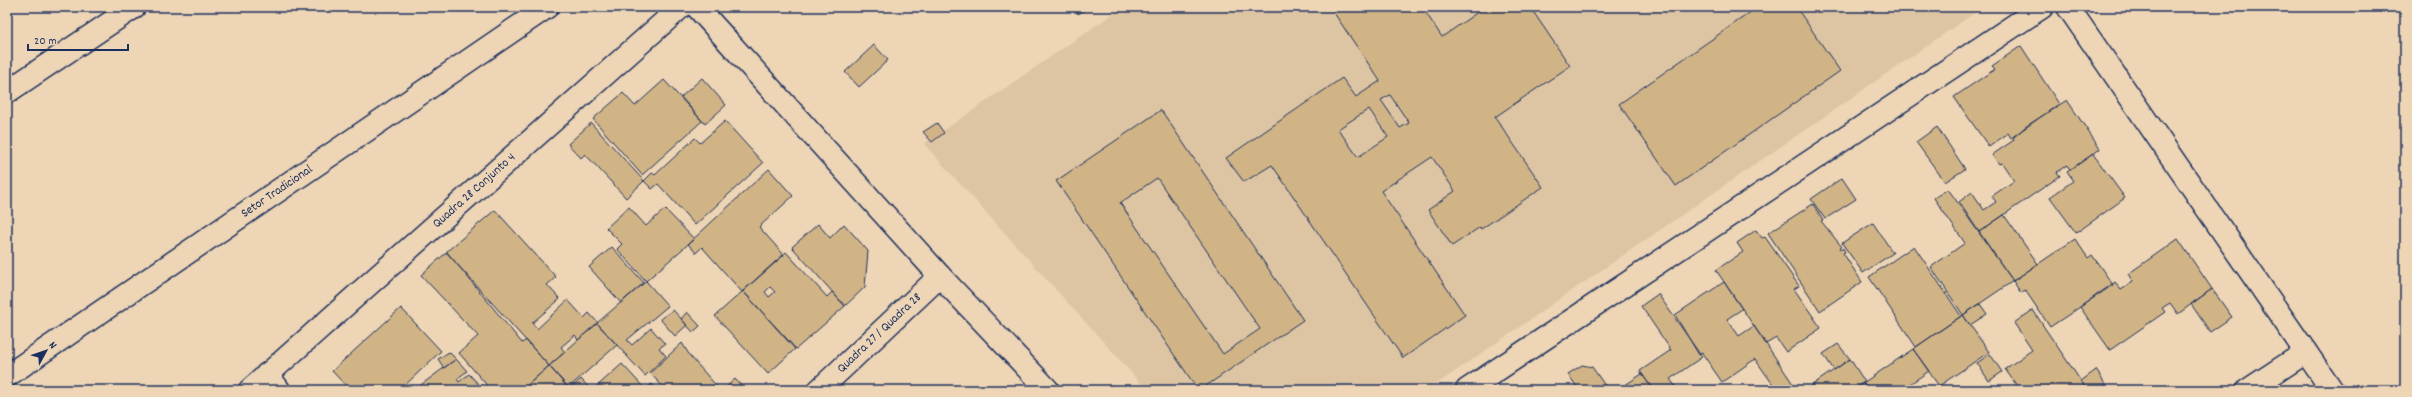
<svg xmlns="http://www.w3.org/2000/svg" width="2412" height="397" viewBox="0 0 2412 397" font-family="Dekko,sans-serif">
<style>
.built{fill:#ddc5a4}
.building{fill:#d1b486;stroke:#1b2f5e;fill-rule:evenodd}
.lines{fill:none;stroke-linecap:round;stroke-linejoin:round}
.minor-casing{stroke:#1b2f5e;stroke-width:25}
.secondary-casing{stroke:#1b2f5e;stroke-width:25}
.trunk-casing{stroke:#1b2f5e;stroke-width:25}
.minor{stroke:#edd5b5;stroke-width:22}
.secondary{stroke:#edd5b5;stroke-width:22}
.trunk{stroke:#edd5b5;stroke-width:22}
.labels{text-anchor:middle;dominant-baseline:central;stroke-width:3;stroke-linejoin:round;paint-order:stroke}
.street-label{font-size:13px;fill:#1b2f5e;stroke:#edd5b5}
</style>
<rect width="100%" height="100%" fill="#edd5b5"/>
<filter id="ink" filterUnits="userSpaceOnUse"><feTurbulence type="fractalNoise" baseFrequency=".025" numOctaves="2"/><feDisplacementMap in="SourceGraphic" scale="8" xChannelSelector="R" yChannelSelector="G"/><feConvolveMatrix kernelMatrix="1 2 1 2 8 2 1 2 1" color-interpolation-filters="sRGB"/></filter>
<g filter="url(#ink)">
<path class="built" d="M1123 7H1983L1428 390H1147L924 144Z"/>
<path class="building" d="M1074 7H1089L1078 14Z
M1330 7H1422L1442 37 1485 7H1530L1570 66 1495 117 1543 187 1481 229 1480 227 1452 246 1428 210 1455 191 1432 157 1381 191 1465 315 1403 358 1272 165 1244 182 1226 158 1342 78 1356 97 1380 81ZM1390 95 1409 123 1400 128 1381 100ZM1369 109 1388 137 1358 157 1338 129Z
M1758 7H1796L1840 71 1676 186 1619 104Z
M874 45 888 60 859 87 845 72Z
M2021 46 2059 104 2011 138 2008 133 1989 147 1954 97 1995 69 1992 66Z
M702 78 726 105 705 124 681 97Z
M664 80 702 121 642 175 593 119 623 93 635 106Z
M2067 100 2100 149 2070 170 2067 165 2057 172 2060 176 1979 232 1959 202 1972 192 1984 210 1996 202 1992 196 2014 181 2002 163 1999 164 1992 155 2014 140 2013 138 2025 127Z
M1161 110 1303 320 1200 390H1198L1056 181ZM1157 178 1260 329 1223 354 1120 203Z
M725 121 763 163 695 225 658 184 652 189 644 181 652 173 655 175 695 138 700 143Z
M591 123 644 181 626 198 585 154 581 158 568 144Z
M937 123 944 133 932 142 923 132Z
M1937 127 1965 169 1945 182 1916 142Z
M2093 154 2125 198 2076 233 2050 197 2073 181 2067 172Z
M769 169 793 196 759 227 784 255 742 292 702 247 696 253 688 244Z
M1842 178 1856 199 1825 219 1811 199Z
M1948 189 2013 281 1963 315 1931 267 1965 243 1934 198Z
M1813 204 1823 220 1821 221 1842 247 1840 248 1841 250 1843 248 1845 252 1843 253 1862 282 1820 311 1768 233Z
M629 207 646 226 665 209 694 239 646 281 617 249 622 244 606 228Z
M495 210 556 277 547 285 560 299 532 323 537 329 568 300 584 318 589 313 598 323 578 340 575 335 561 347 565 352 549 366 446 252Z
M2004 215 2038 264 2013 281 1979 232Z
M1873 223 1893 253 1863 273 1842 243Z
M818 224 830 238 844 224 868 251 865 287 845 306 792 247Z
M1756 230 1762 238 1765 237 1799 286 1794 289 1821 328 1786 352 1776 338 1766 344 1716 270 1743 252 1737 243Z
M2075 239 2088 258 2092 255 2113 285 2050 327 2025 290 2021 293 2013 281Z
M2178 239 2212 289 2178 314 2170 303 2162 308 2165 312 2110 350 2080 307 2115 282 2121 290 2133 282 2128 274Z
M1914 246 1961 316 1916 347 1869 277Z
M612 247 644 283 621 303 589 267Z
M447 252 522 343 526 340 549 366 522 390H491L459 353 478 336 421 275Z
M786 252 827 297 832 292 845 306 796 349 743 291ZM770 287 775 292 769 297 765 292Z
M646 281 668 306 627 340 632 345 651 328 665 344 659 348 666 356 645 376 597 323Z
M1724 282 1742 309 1727 319 1739 336 1754 326 1797 390H1777L1755 359 1722 382 1702 353 1699 355 1675 315Z
M2212 289 2232 317 2210 332 2191 304Z
M743 291 795 349 768 374 715 316Z
M1658 294 1702 357 1670 379 1678 390H1653L1640 371 1671 350 1641 306Z
M1980 304 1987 314 1970 325 1963 315Z
M401 308 441 351 400 390H350L332 371Z
M673 310 687 325 675 336 660 319Z
M2033 310 2046 330 2087 390H2020L2005 369 2032 350 2014 323Z
M687 312 700 326 693 332 681 319Z
M1963 315 1989 352 1939 386 1913 349Z
M597 323 617 345 568 388 549 366Z
M682 343 690 356 720 390H666L650 373Z
M1838 344 1850 359 1834 370 1823 354Z
M1913 349 1929 371 1901 390H1868L1863 383Z
M449 352 456 359 444 368 438 359Z
M1990 354 2002 372 1989 381 1977 363Z
M456 359 467 371 457 379 459 382 469 374 484 390H414Z
M1850 359 1865 382 1861 384 1853 390H1805Z
M622 364 645 389 652 384 657 390H597L595 388Z
M1582 365 1592 367 1606 387 1603 390H1579L1568 374Z
M549 366 571 390H522Z
M2096 370 2107 387 2102 390H2087L2081 381Z
M1642 374 1653 390H1619V389Z
M581 379 591 390H571L570 389Z
M735 379 745 390H723Z
M1863 383 1868 390H1853L1861 384Z"/>
<g class="lines">
<g class="minor-casing">
<g id="minor">
<path d="M697 7 940 276 1048 390"/>
<path d="M2068 7 2332 390"/>
<path d="M267 374 279 390"/>
<path id="s1" d="M250 390 681 7"/>
<path id="s2" d="M819 390 940 276"/>
<path d="M1467 390 2042 7"/>
<path d="M2248 390 2306 352"/>
</g>
</g>
<g class="secondary-casing">
<g id="secondary">
<path id="s3" d="M7 376 547 7"/>
</g>
</g>
<g class="trunk-casing">
<path id="trunk" d="M7 92 134 7"/>
</g>
<use href="#minor" class="minor"/>
<use href="#secondary" class="secondary"/>
<use href="#trunk" class="trunk"/>
</g>
</g>
<g class="labels">
<g class="street-label">
<text stroke="none"><textPath href="#s1" startOffset="300">Quadra 28 Conjunto 4</textPath></text>
<text stroke="none"><textPath href="#s3" startOffset="327">Setor Tradicional</textPath></text>
<text stroke="none"><textPath href="#s2" startOffset="83">Quadra 27 / Quadra 28</textPath></text>
</g>
</g>
<rect width="2412" height="397" fill="none" stroke="#edd5b5" stroke-width="24"/>
<rect x="12" y="12" width="2388" height="373" fill="none" stroke="#1b2f5e" stroke-width="1.5" filter="url(#ink)"/>
<g transform="translate(46 351) rotate(50)" stroke="#edd5b5" stroke-width="3" paint-order="stroke">
<path d="M0-3L7 15L0 10L-7 15Z" fill="#1b2f5e"/>
<text y="-6" font-size="11" font-weight="bold" text-anchor="middle" fill="#1b2f5e">N</text>
</g>
<path d="M28 44v6h100v-6" fill="none" stroke="#1b2f5e" stroke-width="2"/>
<text x="34" y="44" font-size="12" fill="#1b2f5e" stroke="#edd5b5" stroke-width="3" paint-order="stroke">20 m</text>
</svg>
